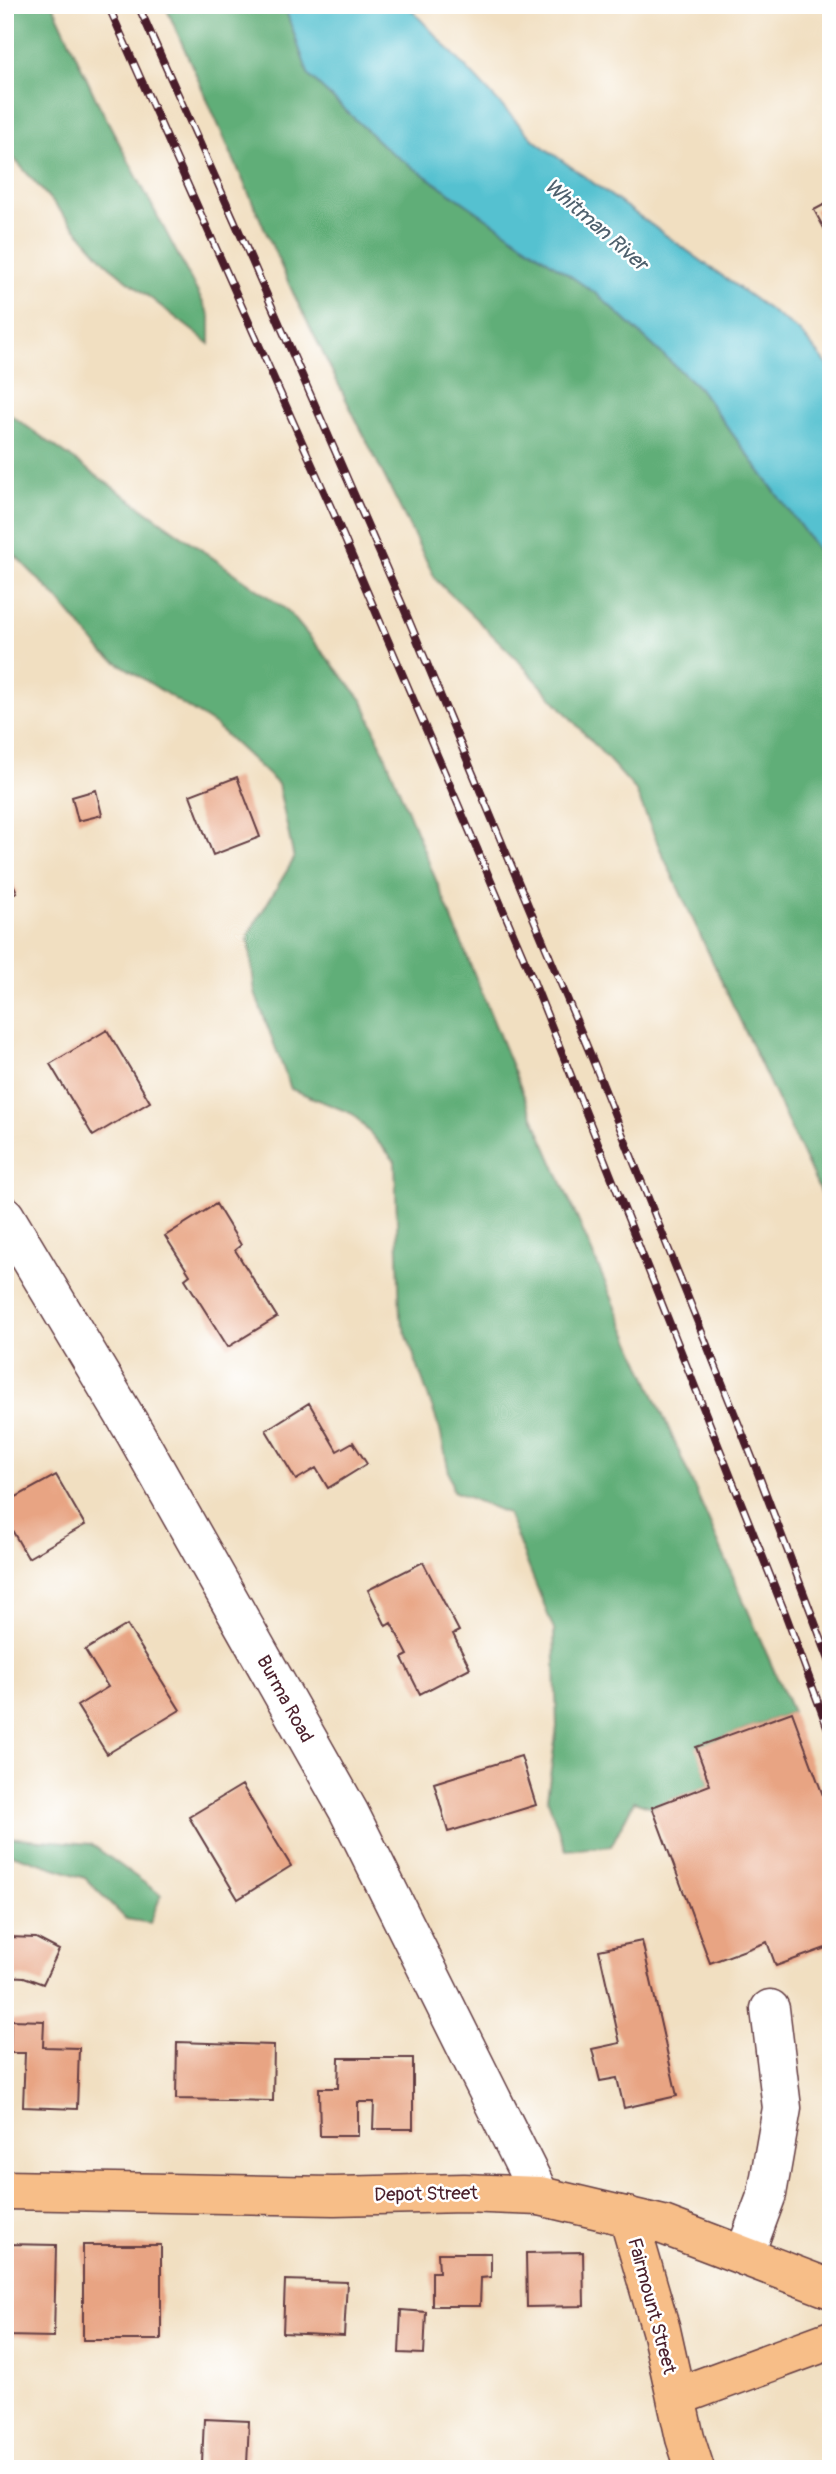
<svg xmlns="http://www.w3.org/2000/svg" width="836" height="2474" viewBox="0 0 836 2474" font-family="Pangolin,sans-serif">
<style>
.forest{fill:#60ae78;stroke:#556652;stroke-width:2}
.water{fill:#55c1d0;stroke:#50707e;stroke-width:2}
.building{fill:#e8a483}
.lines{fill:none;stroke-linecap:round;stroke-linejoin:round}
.minor-casing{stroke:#633c42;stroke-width:41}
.major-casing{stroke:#633c42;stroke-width:41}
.minor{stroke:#fff;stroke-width:38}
.major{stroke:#f7be88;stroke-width:38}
.rail-casing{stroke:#4a1f2b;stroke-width:8}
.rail{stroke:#fff;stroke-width:5;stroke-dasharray:16;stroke-linecap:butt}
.labels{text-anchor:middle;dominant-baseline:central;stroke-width:5;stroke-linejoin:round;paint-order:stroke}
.street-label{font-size:19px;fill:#4a1f2b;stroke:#fff}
.water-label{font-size:21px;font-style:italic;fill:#4e606d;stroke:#fff}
</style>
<rect width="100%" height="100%" fill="#fff"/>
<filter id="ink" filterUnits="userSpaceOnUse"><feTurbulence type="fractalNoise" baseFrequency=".0143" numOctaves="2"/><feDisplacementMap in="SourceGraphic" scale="14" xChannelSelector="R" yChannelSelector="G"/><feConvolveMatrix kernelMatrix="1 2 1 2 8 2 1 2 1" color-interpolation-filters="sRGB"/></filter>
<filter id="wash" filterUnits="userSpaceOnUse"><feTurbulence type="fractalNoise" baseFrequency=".00686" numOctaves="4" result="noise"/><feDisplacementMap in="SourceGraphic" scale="28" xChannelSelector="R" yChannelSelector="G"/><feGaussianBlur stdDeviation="1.57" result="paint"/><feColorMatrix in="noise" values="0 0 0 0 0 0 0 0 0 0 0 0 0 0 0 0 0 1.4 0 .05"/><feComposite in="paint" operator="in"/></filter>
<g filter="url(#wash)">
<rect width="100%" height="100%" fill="#f1dfc1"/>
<path class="forest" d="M5 5H53L95 97 210 316V344L109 266 10 154 5 137Z
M165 5H284L309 76 388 150 598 295 698 387 831 568V1215L660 849 635 789 516 658 436 580 294 295Z
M5 411 288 611 363 701 524 1096 792 1712 697 1747 710 1785 652 1807 634 1801 611 1846 566 1850 547 1798 557 1727 554 1630 507 1513 453 1491 440 1430 400 1316 395 1161 353 1114 291 1089 255 993 248 935 294 859 278 784 215 725 103 653 58 599 5 545Z
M5 1837 91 1844 161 1895 150 1923 126 1919 85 1878 12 1854H5Z"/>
<path class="water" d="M284 5H407L535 141 800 332 831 369V568L698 387 598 295 388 150 309 76Z"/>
<g id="blocks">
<path class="building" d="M831 201V241L814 210Z
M237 777 260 837 213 855 190 795Z
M96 790 102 815 78 821 72 797Z
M5 867 17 892 5 898Z
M107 1030 150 1102 93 1136 50 1064Z
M216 1204 241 1245 235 1250 277 1317 228 1347 185 1279 190 1275 165 1236Z
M309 1403 337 1451 353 1442 367 1464 328 1488 316 1468 296 1480 266 1430Z
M56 1475 85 1525 28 1558 5 1518V1503Z
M423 1562 459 1631 453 1634 470 1668 420 1694 402 1658 408 1655 391 1623 386 1626 368 1590Z
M127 1625 180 1710 107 1754 77 1706 108 1687 85 1650Z
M792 1712 831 1817V1946L776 1966 767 1942 710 1963 652 1807 710 1785 696 1747Z
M521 1756 536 1805 448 1832 434 1783Z
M242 1785 291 1866 238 1899 189 1817Z
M8 1937 36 1938 59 1950 43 1984 24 1977 6 1976Z
M642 1941 677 2096 624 2108 617 2078 600 2081 592 2049 620 2043 599 1950Z
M11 2020 44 2021 43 2047 79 2048 77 2109 23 2107 25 2053H10Z
M177 2042 274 2045 273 2101 176 2099Z
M339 2058H413V2129H373L374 2102H358V2136H320L319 2088H338Z
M5 2244 56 2245 54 2337 5 2336Z
M83 2245H161V2340H83Z
M583 2252 584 2306 527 2307 526 2253Z
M438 2253H491V2277L481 2278 480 2306H432V2272H439Z
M285 2280 347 2282 344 2336 283 2333Z
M401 2310 426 2312 424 2354 399 2353Z
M204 2419 249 2421 247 2465 202 2463Z"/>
</g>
</g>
<g filter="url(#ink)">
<use href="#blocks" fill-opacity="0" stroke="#633c42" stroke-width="2"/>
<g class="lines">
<g class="minor-casing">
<path id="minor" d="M5 1216 135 1433 349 1812 540 2196
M744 2256 767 2194 782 2108 770 2009"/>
</g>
<g class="major-casing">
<path id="major" d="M5 2190 334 2196 464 2193 540 2196 663 2225 831 2289
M628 2216 661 2330 685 2438 695 2469
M676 2397 831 2340"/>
</g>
<use href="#minor" class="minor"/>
<use href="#major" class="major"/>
<g class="rail-casing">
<path id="rail" d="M108 5 334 514 531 975 785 1613 831 1737
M138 5 235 222 405 611 594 1063 753 1460 831 1665"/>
</g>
<use href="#rail" class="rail"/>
</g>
</g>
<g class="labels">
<g class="street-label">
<text transform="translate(285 1699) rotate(61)">Burma Road</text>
<text transform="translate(426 2194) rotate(-1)">Depot Street</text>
<text transform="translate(652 2306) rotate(75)">Fairmount Street</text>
</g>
<g class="water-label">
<text transform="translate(596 225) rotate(41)">Whitman River</text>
</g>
</g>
<rect width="836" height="2474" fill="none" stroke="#fff" stroke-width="28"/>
</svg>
